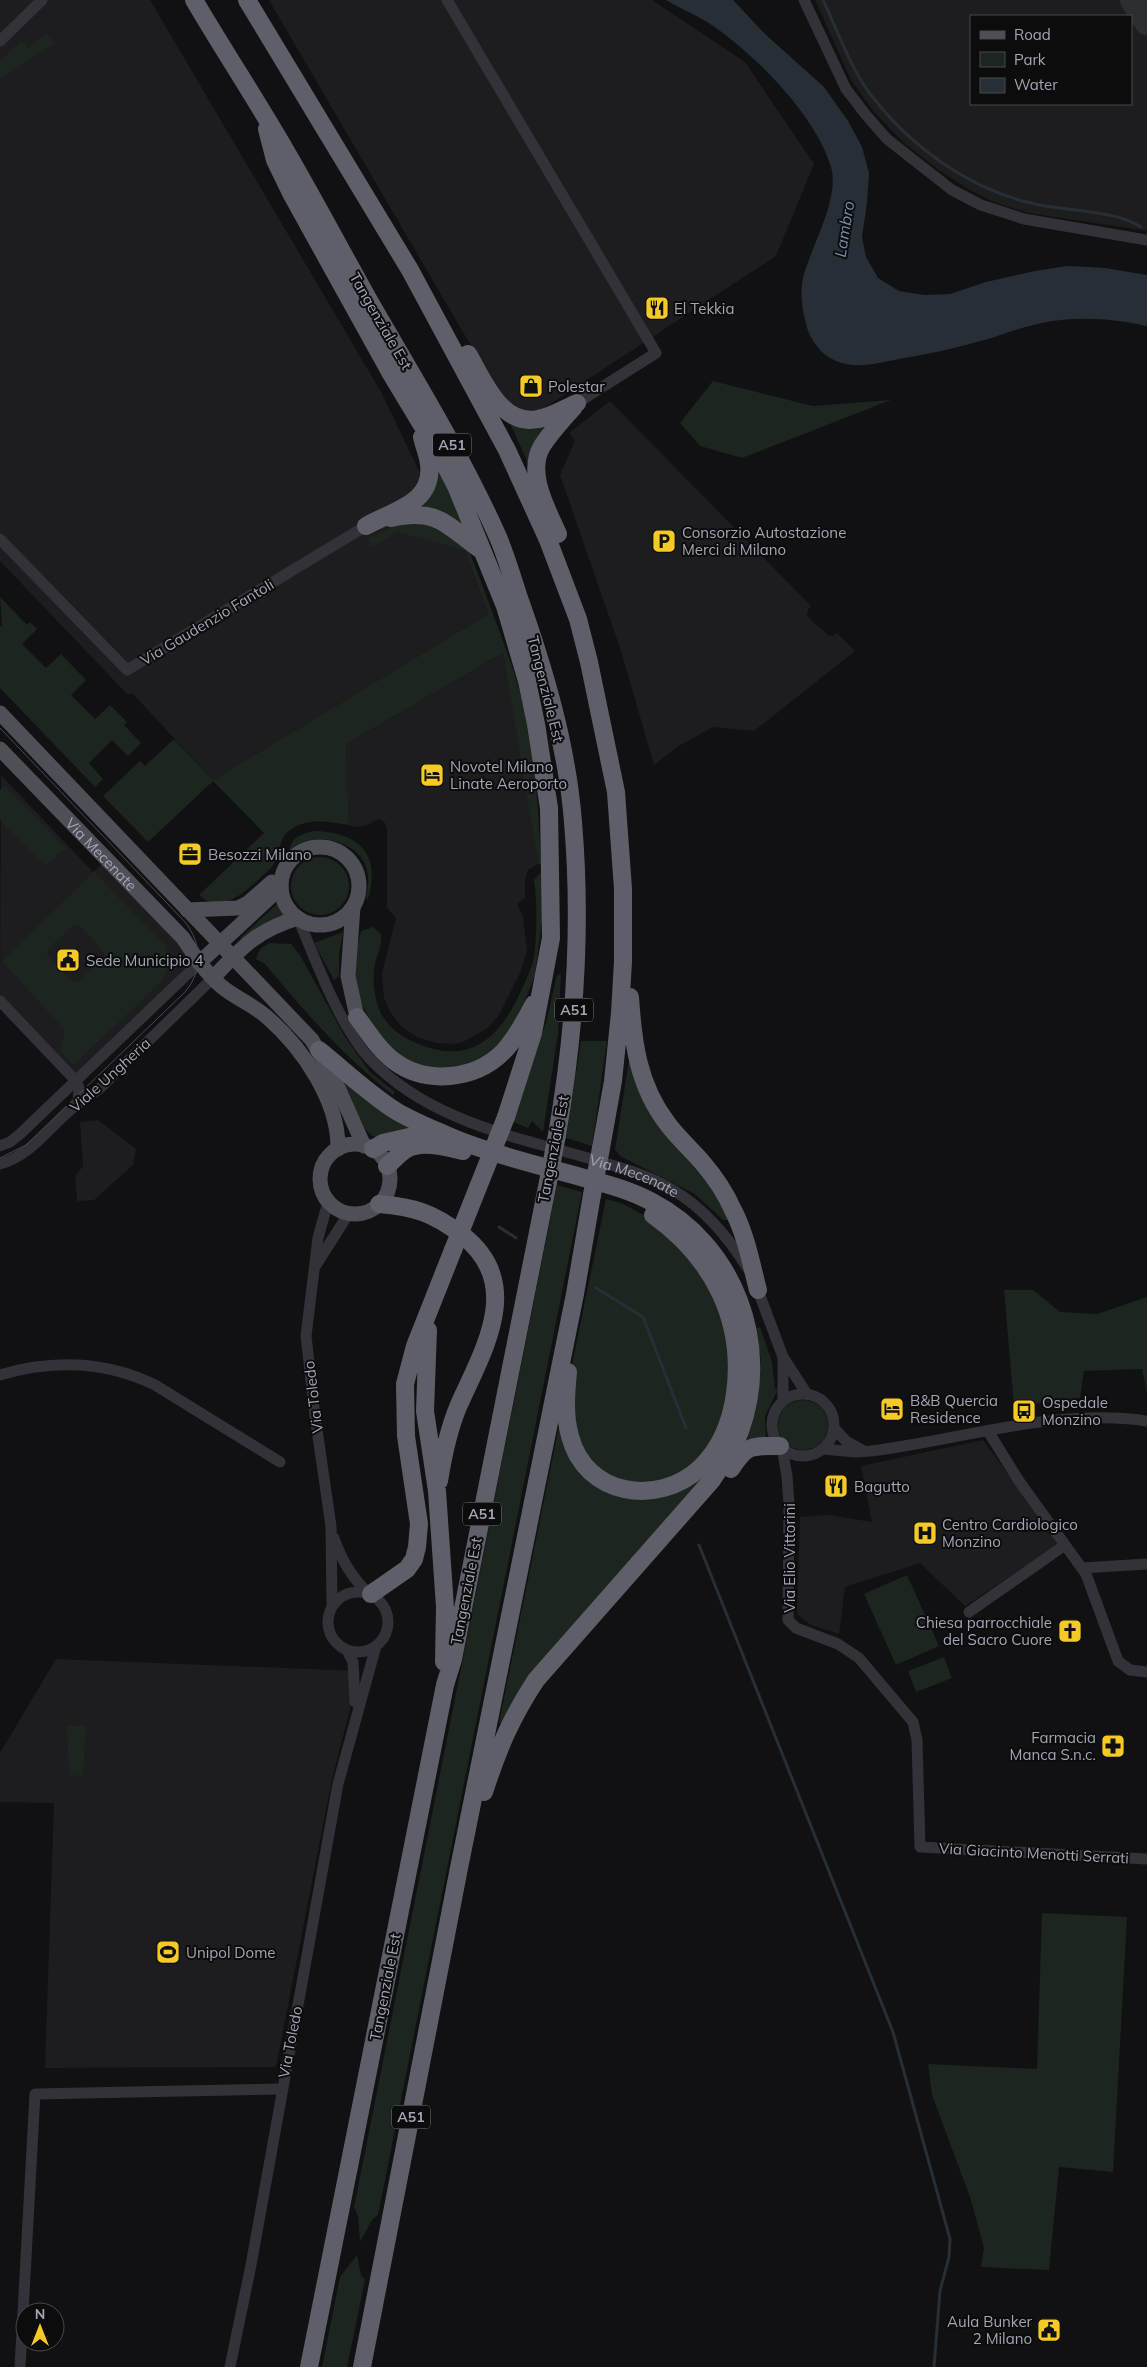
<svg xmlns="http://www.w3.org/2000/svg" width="1147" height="2367" viewBox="0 0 1147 2367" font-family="Mulish,sans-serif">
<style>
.built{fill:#1d1d20;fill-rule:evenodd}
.green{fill:#1d251f;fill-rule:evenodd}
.water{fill:#272e36}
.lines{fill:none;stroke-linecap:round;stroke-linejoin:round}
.stream{stroke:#272e36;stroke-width:3}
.taxiway{stroke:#2d2e32;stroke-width:26}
.minor{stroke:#323238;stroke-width:11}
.major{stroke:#4e4f57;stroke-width:15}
.highway{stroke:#5e5f69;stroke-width:18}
.tram{stroke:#494a51;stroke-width:1}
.highway-bridge{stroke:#5e5f69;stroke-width:18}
.labels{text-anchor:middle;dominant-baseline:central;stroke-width:4;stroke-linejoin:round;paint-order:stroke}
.shield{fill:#0c0c0d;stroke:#757782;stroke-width:1}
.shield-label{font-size:14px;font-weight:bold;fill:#a2a5b4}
.poi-label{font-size:15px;fill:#a2a5b4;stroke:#0c0c0d;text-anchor:start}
.street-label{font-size:15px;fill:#a2a5b4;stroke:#0c0c0d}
.water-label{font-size:16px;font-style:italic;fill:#778eb0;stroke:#0c0c0d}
</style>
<rect width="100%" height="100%" fill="#111113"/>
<path class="built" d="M0 0H150L381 392 421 475 465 550 488 614 213 780 132 693 128 695 0 561Z
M269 0H652L745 62 814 164 776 256 538 412 520 413 505 404Z
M815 0H1147V231L1029 213 996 203 970 190 940 171 904 143 874 112 851 80ZM1131 16V104H971V16Z
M610 401 811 606 808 610 807 616 813 622 828 635 833 636 837 633 855 651 754 731 713 727 677 747 654 765 621 651 560 475 575 441 569 433Z
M503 653 538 864 528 870 525 879V898L517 904 523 917 527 951 521 971 499 1015 488 1028 463 1042 455 1044 436 1043 417 1037 402 1027 390 1012 384 998 382 973 396 918 387 908V829L385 823 379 819 365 826 356 827 349 825 346 744Z
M1 775 93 872 106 860 198 963 76 1079 0 999Z
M98 1120 136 1149 133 1165 94 1200 77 1201 75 1176 83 1166 80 1122Z
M983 1440 1059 1544 965 1606 920 1563 845 1587 839 1634 811 1625 797 1614 800 1517 829 1515 872 1522 861 1466Z
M56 1659 360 1671 332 1779 276 2067 45 2068 54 1803 0 1802V1753Z"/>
<path class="green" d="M46 34 55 43 0 79V61L22 40 28 49Z
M713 381 813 406 891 400 742 458 700 446 680 423Z
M509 421 546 426 528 463Z
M437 464 463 526 415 508Z
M405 521 433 523 468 549 475 566C489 604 505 643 517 682 535 740 538 803 541 864H538L503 653 346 744 349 825C329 822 306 817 289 831 278 839 280 855 273 865 270 870 263 875 259 879 244 893 220 915 199 895L264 833 213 781 148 842 103 796 140 761 145 766 174 739 213 780 488 614 465 550 397 532 372 547 368 539Z
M0 597 27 625 30 622 37 629 22 644 46 668 61 654 86 680 71 695 95 719 110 705 127 722 124 725 141 743 128 756 112 740 89 763 103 779 95 787 0 688V627L2 625Z
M5 786 66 848 45 866 0 820V790Z
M313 831C359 832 381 853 368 899H366C368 888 370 875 365 864 357 845 328 835 309 841 301 843 296 850 289 853 291 837 299 835 313 831Z
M291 886a29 29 0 1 1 58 0a29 29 0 1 1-58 0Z
M542 871 544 903 535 975 521 1011 501 1044 487 1055 463 1067 424 1069 385 1046 361 1003 355 973 356 950 361 931 373 927 381 934C382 944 378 954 375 964 372 979 374 994 379 1009 386 1027 404 1039 421 1045 470 1064 499 1038 519 995 526 980 534 965 535 949 537 926 537 902 534 880Z
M94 872 165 945 169 964 163 980 74 1065 60 1051 65 1030 2 961ZM74 925H79L104 952V957L77 982H73L47 955V950Z
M278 903 286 917 242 940 240 938Z
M343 932 339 954V976L334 980 314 943Z
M269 943 291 944 300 955 345 1037 370 1072 395 1092 393 1095C344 1057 304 1011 265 964L256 959 260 949Z
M561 974 558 1034 543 1132 532 1121 528 1128 513 1122 547 1019 557 975Z
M581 1041H607L592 1146 566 1138Z
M629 1060 645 1096 707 1178 731 1220H723L695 1194 620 1156 615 1149Z
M334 1065 417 1130C407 1132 390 1140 380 1139 358 1135 343 1084 334 1065Z
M557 1185 582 1192 378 2215 372 2220 360 2242 358 2216 354 2207Z
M606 1199 621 1203 653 1220 711 1282 730 1333 729 1401 711 1447 678 1477 642 1486 598 1472 575 1435 572 1365Z
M633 1200C702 1230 748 1292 746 1370 746 1408 728 1444 708 1476L548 1655 529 1679 503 1724 499 1723 561 1416 562 1417C565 1430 567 1445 574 1457 604 1509 675 1505 711 1462 730 1440 738 1408 739 1380 742 1326 724 1267 680 1231 666 1219 649 1210 633 1200Z
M1004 1290H1033L1060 1312 1097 1314 1147 1297V1392L1142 1369 1084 1371 1080 1398 1014 1406Z
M760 1327 772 1362 775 1389H778L765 1416 766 1440 739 1450 754 1417 761 1363 757 1328Z
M778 1425a25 25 0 1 1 50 0a25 25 0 1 1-50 0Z
M907 1575 939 1646 896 1665 864 1594Z
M944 1657 952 1678 916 1692 908 1671Z
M67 1726H86L83 1775 69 1776Z
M1042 1913 1127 1917 1113 2172 1059 2167 1049 2270 981 2267 984 2248 971 2200 932 2095 928 2064 1037 2069Z
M357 2255 361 2275 365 2280 347 2367H322L340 2277Z"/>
<path class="water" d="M666 0H733L765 34 824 87 848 121 862 147 869 173 867 203 862 237 866 257 878 278 899 291 924 295 950 294 986 282 1035 271 1067 266 1105 268 1147 275V326C1115 319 1080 316 1047 322 1023 326 1000 336 977 342 949 350 921 355 894 360 875 364 854 369 836 361 821 355 810 340 806 324 802 309 800 293 803 278 811 246 840 199 831 167 816 115 751 50 707 22 694 14 679 8 666 0Z"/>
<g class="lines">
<path class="stream" d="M823 0C838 31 850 68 871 95 911 147 970 190 1035 204 1067 211 1115 210 1141 227
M499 1227 516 1238
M596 1288 643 1317 686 1428
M699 1545 893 2032 950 2239 949 2257 940 2291 934 2367"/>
<path class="taxiway" d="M1133 0 1147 22"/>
<g class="minor">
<path d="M447 0 656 353 577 403"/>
<path d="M804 0 846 89 866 115 887 139 952 190 981 205 1024 219 1147 240"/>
<path d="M0 41 42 0"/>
<path d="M0 539 127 670 366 526"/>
<path id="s1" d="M298 918C315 959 340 1027 370 1059 429 1121 516 1137 595 1160 622 1168 649 1175 673 1190 705 1209 729 1238 748 1269"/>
<path d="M0 1001 76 1081 79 1088 78 1103"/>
<path d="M0 1146 10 1142 20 1134 199 963"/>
<path d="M0 1164C35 1154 51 1123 79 1103 85 1098 92 1094 98 1090L213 978"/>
<path d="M328 1202 318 1238 306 1336 315 1416 331 1526 332 1606"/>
<path d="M316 1265 349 1213"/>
<path d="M756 1285 783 1357 807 1394"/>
<path d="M783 1357V1400"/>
<path d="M0 1375C51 1359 106 1361 155 1385L280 1462"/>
<circle cx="803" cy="1425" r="31"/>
<path d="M834 1428 846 1441 862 1450"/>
<path d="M988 1431 1019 1481 1086 1574 1118 1661 1130 1670 1147 1672"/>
<path d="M782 1448 787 1476 789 1504 788 1620 796 1628 838 1644 859 1658 913 1722 917 1740 920 1847 1147 1859"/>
<path d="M823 1449 855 1452 871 1451C962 1440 1055 1407 1147 1421"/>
<path d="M334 1538C342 1561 351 1576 368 1593"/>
<path d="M1082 1568 1147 1564"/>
<circle cx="358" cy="1622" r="30"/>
<path d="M969 1612 1065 1545"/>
<path d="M347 1650 353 1662 355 1702"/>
<path d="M20 2367 35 2094 281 2089"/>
<path d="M230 2367 251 2265 338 1784 376 1646"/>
</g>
<g class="major">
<path d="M0 713 312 1040 335 1081 364 1146"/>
<path id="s2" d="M0 749 183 938C194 955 205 972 221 986 235 998 254 1005 268 1018 303 1049 339 1101 338 1149"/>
<circle cx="320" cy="886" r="39"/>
<path d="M353 907 348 976 357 1017"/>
<path d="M187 910 238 908 248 903 272 882"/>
<path d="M199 963 281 887"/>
<path d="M213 978C241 948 257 930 298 918"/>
<circle cx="355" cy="1179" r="35"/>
</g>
<path class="highway" d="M194 0C224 51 257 101 287 153 316 203 343 254 371 304 415 380 462 456 498 537 506 556 512 576 518 595 544 668 567 745 573 822 582 928 575 1031 557 1135
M247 0 410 270 507 450 548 540 578 619 589 662 616 792 623 889V961L620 1013 613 1081 601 1148
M267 129 275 160 292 195 390 372 440 455 456 486 505 606 527 681 536 724 549 808 551 938 533 1033 506 1117
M468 354C483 379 501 427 538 419 551 417 565 408 577 403
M391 518C438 507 447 526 481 550
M366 526C394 510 434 503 429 464 428 455 424 446 422 437
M558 534C547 509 526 473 542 446 551 432 563 419 574 407
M630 997C633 1043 638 1085 667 1123 677 1137 691 1149 702 1162 714 1176 726 1194 733 1210 746 1235 751 1263 758 1290
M357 1017C368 1032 379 1050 394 1061 426 1085 475 1080 503 1052 516 1039 525 1020 534 1004
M319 1050C344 1070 369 1094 396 1111 411 1120 428 1127 444 1134 486 1153 542 1166 588 1179 610 1185 632 1191 652 1202 734 1245 772 1344 740 1431 733 1449 722 1465 712 1480L536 1680C511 1718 498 1749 484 1792
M373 1149 383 1143 422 1134
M387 1166C393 1161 399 1154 405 1150 421 1140 446 1147 463 1151
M379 1204C415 1207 433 1213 462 1235 526 1284 482 1352 458 1407 448 1431 443 1456 439 1481
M428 1330 425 1411 437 1491 445 1607 444 1662
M568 1372C566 1393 564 1415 570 1436 585 1496 658 1507 700 1468 721 1448 731 1422 735 1394 745 1320 713 1258 653 1215
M731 1469C747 1444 751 1446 780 1446
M371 1594 407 1569 414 1559 417 1547 419 1524 406 1436 405 1384 415 1346 453 1250
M309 2367 445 1685 453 1659 548 1182
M362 2367 459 1868 575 1294 592 1195"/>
<path class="tram" d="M0 728 185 922C202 943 203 971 185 992L26 1145 0 1158"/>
<path class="highway-bridge" d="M548 1182 557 1135
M592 1195 601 1148
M453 1250 506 1117"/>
</g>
<defs>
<g id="restaurant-square" transform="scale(1.25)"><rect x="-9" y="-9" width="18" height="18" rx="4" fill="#f6ca26" stroke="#0c0c0d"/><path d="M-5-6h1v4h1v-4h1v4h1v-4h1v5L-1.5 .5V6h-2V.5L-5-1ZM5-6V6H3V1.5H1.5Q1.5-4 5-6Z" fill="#111"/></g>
<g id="shop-square" transform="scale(1.25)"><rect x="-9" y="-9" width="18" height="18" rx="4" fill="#f6ca26" stroke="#0c0c0d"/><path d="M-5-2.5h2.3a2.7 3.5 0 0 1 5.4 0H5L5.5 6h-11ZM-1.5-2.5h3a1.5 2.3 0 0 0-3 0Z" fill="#111"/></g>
<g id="parking-square" transform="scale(1.25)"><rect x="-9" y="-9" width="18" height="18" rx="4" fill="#f6ca26" stroke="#0c0c0d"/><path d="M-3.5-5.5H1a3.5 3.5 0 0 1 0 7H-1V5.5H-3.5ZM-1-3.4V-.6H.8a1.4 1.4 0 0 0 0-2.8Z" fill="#111"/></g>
<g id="hotel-square" transform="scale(1.25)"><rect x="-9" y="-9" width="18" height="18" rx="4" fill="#f6ca26" stroke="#0c0c0d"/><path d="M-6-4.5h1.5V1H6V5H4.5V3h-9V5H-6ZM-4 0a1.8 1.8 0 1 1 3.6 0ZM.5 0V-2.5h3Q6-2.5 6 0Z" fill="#111"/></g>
<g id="office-square" transform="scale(1.25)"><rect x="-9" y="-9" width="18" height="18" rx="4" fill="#f6ca26" stroke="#0c0c0d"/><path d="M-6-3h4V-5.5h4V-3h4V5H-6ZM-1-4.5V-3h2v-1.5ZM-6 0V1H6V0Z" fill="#111"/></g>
<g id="civic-square" transform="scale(1.25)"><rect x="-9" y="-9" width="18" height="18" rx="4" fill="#f6ca26" stroke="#0c0c0d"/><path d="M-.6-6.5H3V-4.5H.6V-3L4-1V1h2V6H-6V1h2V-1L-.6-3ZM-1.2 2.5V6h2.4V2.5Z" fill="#111"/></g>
<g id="bus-square" transform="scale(1.25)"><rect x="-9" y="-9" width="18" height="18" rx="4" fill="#f6ca26" stroke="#0c0c0d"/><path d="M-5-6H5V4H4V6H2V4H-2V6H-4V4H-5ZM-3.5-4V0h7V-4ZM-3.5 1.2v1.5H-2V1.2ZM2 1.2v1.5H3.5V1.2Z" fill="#111"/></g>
<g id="hospital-square" transform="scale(1.25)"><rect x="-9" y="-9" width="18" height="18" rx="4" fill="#f6ca26" stroke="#0c0c0d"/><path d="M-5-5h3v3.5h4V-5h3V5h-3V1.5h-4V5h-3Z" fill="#111"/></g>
<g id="church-square" transform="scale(1.25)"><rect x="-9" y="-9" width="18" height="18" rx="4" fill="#f6ca26" stroke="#0c0c0d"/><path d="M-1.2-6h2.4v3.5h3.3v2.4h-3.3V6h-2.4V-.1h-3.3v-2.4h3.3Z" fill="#111"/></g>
<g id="pharmacy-square" transform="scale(1.25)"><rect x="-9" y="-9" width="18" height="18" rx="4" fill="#f6ca26" stroke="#0c0c0d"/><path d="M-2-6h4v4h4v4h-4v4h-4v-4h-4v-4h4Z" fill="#111"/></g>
<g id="stadium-square" transform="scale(1.25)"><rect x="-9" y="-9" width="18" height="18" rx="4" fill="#f6ca26" stroke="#0c0c0d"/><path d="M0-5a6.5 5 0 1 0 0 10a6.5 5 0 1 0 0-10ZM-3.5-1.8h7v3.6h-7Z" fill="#111"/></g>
</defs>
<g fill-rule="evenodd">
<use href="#restaurant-square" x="657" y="308"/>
<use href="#shop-square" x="531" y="386"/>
<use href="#parking-square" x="664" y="541"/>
<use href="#hotel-square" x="432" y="775"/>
<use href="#office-square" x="190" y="854"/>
<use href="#civic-square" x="68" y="960"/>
<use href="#hotel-square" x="892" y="1409"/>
<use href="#bus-square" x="1024" y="1411"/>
<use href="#restaurant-square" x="836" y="1486"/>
<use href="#hospital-square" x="925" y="1533"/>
<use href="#church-square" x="1070" y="1631"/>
<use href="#pharmacy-square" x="1113" y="1746"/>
<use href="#stadium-square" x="168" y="1952"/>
<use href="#civic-square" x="1049" y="2330"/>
</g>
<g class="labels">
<g class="shield">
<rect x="433" y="433.5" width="38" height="23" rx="4"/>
<rect x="555" y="998.5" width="38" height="23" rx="4"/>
<rect x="463" y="1502.5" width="38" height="23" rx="4"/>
<rect x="392" y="2105.5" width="38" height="23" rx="4"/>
</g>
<g class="shield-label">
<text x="452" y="445">A51</text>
<text x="574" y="1010">A51</text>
<text x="482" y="1514">A51</text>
<text x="411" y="2117">A51</text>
</g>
<g class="poi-label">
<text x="674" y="308">El Tekkia</text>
<text x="548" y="386">Polestar</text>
<text x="682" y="532">Consorzio Autostazione<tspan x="682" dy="17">Merci di Milano</tspan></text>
<text x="450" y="766">Novotel Milano<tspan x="450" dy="17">Linate Aeroporto</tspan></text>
<text x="208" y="854">Besozzi Milano</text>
<text x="86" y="960">Sede Municipio 4</text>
<text x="910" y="1400">B&amp;B Quercia<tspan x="910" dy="17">Residence</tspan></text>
<text x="1042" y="1402">Ospedale<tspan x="1042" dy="17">Monzino</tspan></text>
<text x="854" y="1486">Bagutto</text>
<text x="942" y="1524">Centro Cardiologico<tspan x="942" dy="17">Monzino</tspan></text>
<text x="1052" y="1622" text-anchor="end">Chiesa parrocchiale<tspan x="1052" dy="17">del Sacro Cuore</tspan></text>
<text x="1096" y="1737" text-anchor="end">Farmacia<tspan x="1096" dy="17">Manca S.n.c.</tspan></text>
<text x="186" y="1952">Unipol Dome</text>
<text x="1032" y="2321" text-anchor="end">Aula Bunker<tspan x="1032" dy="17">2 Milano</tspan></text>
</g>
<g class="street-label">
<text transform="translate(381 321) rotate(60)">Tangenziale Est</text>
<text transform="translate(207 622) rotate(-31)">Via Gaudenzio Fantoli</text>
<text transform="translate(546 689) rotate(76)">Tangenziale Est</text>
<text stroke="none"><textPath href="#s2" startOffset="146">Via Mecenate</textPath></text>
<text transform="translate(110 1075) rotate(-42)">Viale Ungheria</text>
<text transform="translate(553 1149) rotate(-79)">Tangenziale Est</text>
<text stroke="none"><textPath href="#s1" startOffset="451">Via Mecenate</textPath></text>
<text transform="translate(313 1397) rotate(-97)">Via Toledo</text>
<text transform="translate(789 1558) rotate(-90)">Via Elio Vittorini</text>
<text transform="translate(466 1591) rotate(-79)">Tangenziale Est</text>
<text transform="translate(1034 1853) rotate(3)">Via Giacinto Menotti Serrati</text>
<text transform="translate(385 1987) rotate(-79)">Tangenziale Est</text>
<text transform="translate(290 2042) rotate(-79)">Via Toledo</text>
</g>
<g class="water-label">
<text transform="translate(844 229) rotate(-81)">Lambro</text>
</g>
</g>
<rect x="970" y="15" width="162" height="90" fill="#0c0c0d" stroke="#484950"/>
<rect x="980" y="31" width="25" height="8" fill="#4e4f57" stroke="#484950"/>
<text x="1014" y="40" font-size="15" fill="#a2a5b4">Road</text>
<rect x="980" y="52" width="25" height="15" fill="#1d251f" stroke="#484950"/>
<text x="1014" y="65" font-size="15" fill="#a2a5b4">Park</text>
<rect x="980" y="78" width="25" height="15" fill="#272e36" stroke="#484950"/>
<text x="1014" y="90" font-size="15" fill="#a2a5b4">Water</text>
<g transform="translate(40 2327)"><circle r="24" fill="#0c0c0d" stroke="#484950"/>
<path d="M0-4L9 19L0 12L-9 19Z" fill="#f6ca26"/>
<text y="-8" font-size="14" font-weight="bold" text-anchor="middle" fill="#a2a5b4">N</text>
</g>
</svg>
